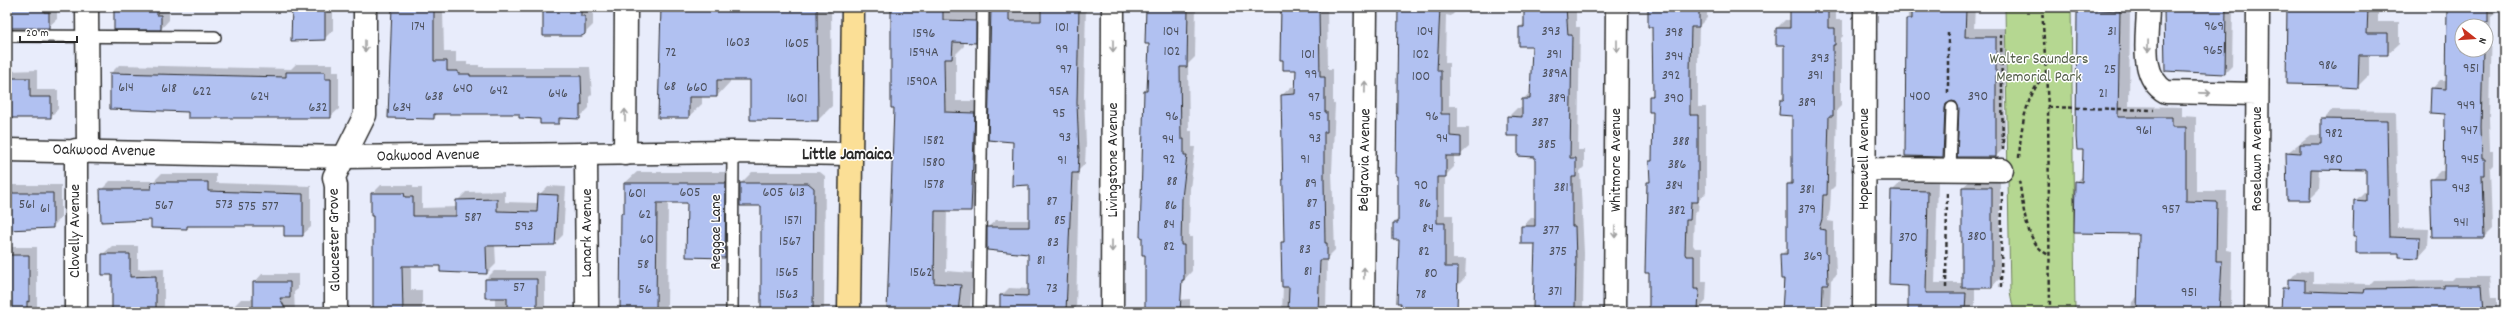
<svg xmlns="http://www.w3.org/2000/svg" width="2512" height="319" viewBox="0 0 2512 319" font-family="Dekko,sans-serif">
<style>
.green{fill:#b5d791;stroke:#70815e}
.shadow{fill:#0003;fill-rule:evenodd}
.building{fill:#b1c1f1;stroke:#2b2b2b}
.lines{fill:none;stroke-linecap:round;stroke-linejoin:round}
.lane-casing{stroke:#2b2b2b;stroke-width:14}
.street-casing{stroke:#2b2b2b;stroke-width:25}
.secondary-casing{stroke:#2b2b2b;stroke-width:25}
.primary-casing{stroke:#2b2b2b;stroke-width:25}
.path{stroke:#2b2b2b;stroke-width:2.5;stroke-dasharray:4 3;stroke-linecap:butt}
.lane{stroke:#fff;stroke-width:11}
.street{stroke:#fff;stroke-width:22}
.secondary{stroke:#fff;stroke-width:22}
.primary{stroke:#fbdf96;stroke-width:22}
.oneway{stroke:#a0a0a0}
.labels{text-anchor:middle;dominant-baseline:central;stroke-width:3;stroke-linejoin:round;paint-order:stroke}
.number-label{font-size:14px;fill:#4c505c}
.park-label{font-size:16px;fill:#545f4a;stroke:#fff}
.street-label{font-size:16px;fill:#2b2b2b;stroke:#fff}
.neighbourhood-label{font-size:17px;font-weight:bold;fill:#2b2b2b;stroke:#fff}
</style>
<rect width="100%" height="100%" fill="#e8ecfb"/>
<filter id="ink" filterUnits="userSpaceOnUse"><feTurbulence type="fractalNoise" baseFrequency=".025" numOctaves="2"/><feDisplacementMap in="SourceGraphic" scale="8" xChannelSelector="R" yChannelSelector="G"/><feConvolveMatrix kernelMatrix="1 2 1 2 8 2 1 2 1" color-interpolation-filters="sRGB"/></filter>
<g filter="url(#ink)">
<path class="green" d="M2005 7H2071L2075 312H2014L2010 292Z"/>
<path class="shadow" d="M7 7H57V19L48 27 7 23Z
M114 7H169V20L161 29Z
M292 7H333V30L324 39Z
M393 7H447L443 11 444 52H456V62H467V65H479V67H590L592 94 589 97V108L579 118H564L558 123 520 113H438L434 118Z
M544 7 593 8V25L584 34Z
M662 7H831L832 106 818 120 751 79H730V82L717 96H702V104L688 117Z
M892 7 987 9V30L975 42H964V46L956 54V101H986L983 198 971 210H947L946 271 973 273 970 312H888L895 107Z
M992 7H1086L1084 95 1086 144 1085 164 1079 170 1076 312H1001V296L1009 288 1029 289V253L988 227 996 220H1030V184L1014 141Z
M1146 7H1196L1195 57 1188 64 1189 131H1192V147H1195L1190 189 1189 237H1192V271L1181 283H1145V91L1149 87 1150 44 1146 43Z
M1283 7H1327L1328 69H1333V104H1335L1332 172 1335 250 1327 258 1326 312H1282L1284 259 1282 243 1285 239 1282 95 1291 87 1296 86 1297 69 1281 59Z
M1398 7H1460L1451 16 1446 15 1445 63H1449V106H1458V128H1469V147L1460 155H1454V167L1445 176V215H1453V259H1466L1465 278 1457 286 1443 312H1399L1400 239H1394V223L1399 218Z
M1529 7H1576V27H1580L1578 150H1584V167L1580 171 1584 253 1583 312H1535L1536 243 1522 227 1531 218H1536V156L1508 117 1517 108H1523V99L1532 91 1533 45 1520 27 1525 23V12Z
M1650 7H1707V18L1699 26 1698 62V107H1706V193L1699 200 1698 210 1694 215 1693 245 1695 248H1702V281H1707L1706 301 1698 310H1694V312H1650L1648 183 1651 180 1650 161 1653 159 1654 111 1650 97 1654 93 1653 26Z
M1791 7H1836V20H1843V36L1841 38V106L1837 110 1835 186 1831 190 1830 210 1827 221 1834 222V246H1835L1836 275 1831 280 1830 312H1785L1781 255 1788 248V184L1793 180 1794 115 1780 114 1781 100 1785 95V44L1777 28 1785 20H1791Z
M1908 7H1975L1974 28H2005V147L1996 156 1954 101 1952 146 1943 156 1906 155Z
M2079 7H2130L2129 106 2182 107V116L2196 117V191H2227L2226 250 2232 251 2231 312H2131L2132 302 2139 295 2140 233 2076 182 2084 175V149L2077 136Z
M2165 7H2233L2232 66 2225 73H2191Z
M2288 7H2378V22H2399V43L2387 54H2369V75L2357 87Z
M2447 7H2496V13L2491 17 2489 118 2490 151H2493V165L2490 168 2492 229 2484 237 2431 180 2440 171H2445L2446 113 2432 89 2440 80H2447ZM2462 26H2486V50H2462Z
M296 64H333V71H339V109L330 117 111 108V73L119 65 291 69Z
M37 70V90H58V109L50 117H11L7 120V71Z
M2332 110 2396 111 2398 228 2429 229 2428 247 2419 257 2400 252 2355 201 2364 192H2367V169L2320 168 2319 190 2310 199 2287 153 2310 135H2322V120Z
M637 172H737L736 246 725 257 688 202H668L667 312H621L622 214 625 210V183Z
M752 172H820L825 176 824 312H762V205L741 183Z
M161 174H216V183L311 186V227L302 235 285 225 152 227V219L101 190 110 181H154Z
M1972 179H2000V278L1992 287H1975V312H1909V285L1892 191 1902 181 1938 182 1935 283H1963V187Z
M10 185H61V218L52 227 7 229V188Z
M381 185H413V188H422V208L457 207V201L466 192 505 191V202L539 203V195L548 186 566 187 563 235 554 244 495 245 496 264 487 273 441 265H411V290H422V312H376L372 194Z
M112 246H138V269L164 268V306L160 312H108L113 304V274L103 254Z
M11 247H37V312H7V251Z
M494 271H545V312H495V297L486 279Z
M2297 271 2313 272V283L2371 284 2374 281 2451 280 2454 277H2490L2492 298H2497V312H2283V289Z
M262 274H298V289L294 292 295 312H233V307L241 299H254V283Z
M1190 299V312H1140L1149 302Z"/>
<path class="building" d="M7 7H44V12H49V28H8Z
M114 7H157V15H161V30H114Z
M292 7H325V40L291 41Z
M392 7H434V61H447V71H458V74H470V76H581L582 105H580V119L559 118V124H540V119L519 118V114H434V119L388 118Z
M543 7H581V16H585V34L582 36H543Z
M661 7H817L818 121 750 120V80H717V97H689V118H658Z
M891 7H943V20L976 21V43L953 42 952 59H944L945 112 975 113 971 211H935L934 283 961 285 958 312 908 310V312H887L894 108H891Z
M991 7H1009V21H1041V7H1079L1077 103 1079 153 1078 173H1072L1066 312H1000V295L1028 296V254L987 250V227H1029V185L1012 186 1013 142 988 140Z
M1146 7 1188 8 1187 67H1180L1181 139H1184V155H1187L1182 198 1181 245H1184V280H1182L1180 312H1145V255H1142V237H1140L1144 91H1147L1149 44H1145Z
M1281 7 1319 9 1320 77H1325V112H1327V132H1324V181L1325 243H1327V260H1320L1318 312H1288L1289 287H1282L1281 242H1284L1281 95 1295 94 1296 70H1283V60H1280Z
M1398 7H1440L1437 71H1441V114H1450V136L1461 137V156H1446V177H1437V223H1445V267H1458L1457 312H1400L1401 303H1397L1399 240H1393V223H1398V176H1396Z
M1534 7H1566L1568 35H1572L1570 158H1576V177H1572V226H1575L1576 262 1575 308H1533L1535 244H1521V226H1535V157L1518 156V136H1507V116L1522 117V99H1530L1532 46H1519V27H1524V11H1533Z
M1790 7H1828V28H1835V45H1833V116H1829L1827 195H1823L1822 219 1819 229 1826 230V254H1827L1828 284H1823L1822 312 1782 311 1784 279H1781L1780 254H1787V184H1792V116L1779 115 1780 100H1784V45H1776V28H1790Z
M2164 7H2226L2225 74 2165 71Z
M2287 7H2368L2367 33H2388V55H2359L2358 88 2342 87V85L2286 84Z
M2447 7H2488V22H2483V26H2462V50H2483L2481 127 2482 159H2485V175H2482L2484 238H2432L2430 179H2444L2445 114 2430 113 2431 88 2446 89Z
M1648 8H1699V27H1691L1690 71V115H1698V202H1691L1690 220H1686L1685 254 1686 256H1694V289H1699L1698 311 1649 310V273H1645L1647 182H1650L1649 161H1652L1653 112H1649V96H1653L1652 27H1648Z
M1914 8 1966 9 1965 37H1996V157H1957L1959 108 1956 102 1952 101 1946 104 1945 108 1943 157 1905 156 1906 19H1912V10Z
M2079 9 2120 11 2118 117H2172V127H2186V201L2217 202 2216 261H2222L2219 312H2137L2139 234 2074 233 2075 181 2082 182 2083 150H2077L2076 137 2077 13Z
M286 72H325V79H331V118H188V112L110 109V73L286 77Z
M9 78H30V97H51V118H7Z
M2321 119 2387 120 2389 237 2420 238 2419 258 2399 257V253H2356V236H2353L2354 200 2366 201V170L2311 169 2310 200H2287L2286 152 2300 153V144H2321Z
M152 182H208V191L303 194V236H284V226H187V229L151 228V220L101 222 100 189H151Z
M624 183H726L725 258 686 257 687 203H657L656 312H620L621 213H624Z
M740 183H808L814 188 813 312H761V206H740Z
M1962 187H1992V288H1962Z
M1891 190 1928 191 1926 293H1966L1965 312H1908V286L1889 285Z
M7 193H53V228L7 230Z
M371 193H404L405 197H413V216H456V200L497 199V211L537 212 538 194 558 195 555 245 486 246 487 274 440 272V266H402L403 312H375L373 311V216H371Z
M102 254H130V277L156 276V312H112V275H102Z
M7 255H29V302L27 301V312H7Z
M485 279H537V312H507V298H485Z
M2288 279 2305 280V291L2364 293 2365 289 2444 288V285H2482L2484 312H2281L2282 288H2288Z
M253 282H290V298H280L287 312H253Z"/>
<g class="lines">
<g class="lane-casing">
<path id="lane" d="M7 36 215 37
M1950 170 1952 108
M732 312 733 152
M979 312 983 7"/>
</g>
<g class="street-casing">
<path id="street" d="M87 7 88 150
M2148 7C2148 35 2138 76 2166 92L2257 94
M586 154 587 312
M625 154 626 7
M1864 169 2002 170
M76 312V150
M336 312V186L334 177 365 115V7
M1112 312 1113 7
M1363 312 1366 7
M1615 312 1617 7
M1864 312 1865 7
M2256 312 2258 7"/>
</g>
<g class="secondary-casing">
<path id="secondary" d="M7 150 344 157 733 152 850 154"/>
</g>
<g class="primary-casing">
<path id="primary" d="M849 312 853 7"/>
</g>
<path class="path" d="M2042 7 2048 107 2050 312
M1948 33V95
M2001 34 2003 150
M2048 107 2154 110
M2019 158C2021 126 2025 98 2046 72
M2019 181C2024 206 2024 243 2049 255
M2001 287 2002 189
M1946 288 1947 190"/>
<use href="#lane" class="lane"/>
<use href="#street" class="street"/>
<use href="#secondary" class="secondary"/>
<use href="#primary" class="primary"/>
</g>
<defs><path id="oneway-shaft" d="M-6 0H5M1.5-3L5.5 0L1.5 3" fill="none" stroke-width="1.6" stroke-linecap="round" stroke-linejoin="round"/></defs>
<g class="oneway">
<use href="#oneway-shaft" transform="translate(365 46) rotate(90)"/>
<use href="#oneway-shaft" transform="translate(1113 46) rotate(90)"/>
<use href="#oneway-shaft" transform="translate(1617 46) rotate(90)"/>
<use href="#oneway-shaft" transform="translate(2148 46) rotate(91)"/>
<use href="#oneway-shaft" transform="translate(1365 87) rotate(-89)"/>
<use href="#oneway-shaft" transform="translate(2205 93) rotate(1)"/>
<use href="#oneway-shaft" transform="translate(625 115) rotate(-90)"/>
<use href="#oneway-shaft" transform="translate(1615 232) rotate(90)"/>
<use href="#oneway-shaft" transform="translate(1112 246) rotate(90)"/>
<use href="#oneway-shaft" transform="translate(1364 273) rotate(-89)"/>
</g>
</g>
<g class="labels">
<g class="number-label">
<text x="418" y="27">174</text>
<text x="2214" y="27">969</text>
<text x="1062" y="28">101</text>
<text x="1171" y="32">104</text>
<text x="1425" y="32">104</text>
<text x="1551" y="32">393</text>
<text x="2112" y="32">31</text>
<text x="1674" y="33">398</text>
<text x="924" y="34">1596</text>
<text x="738" y="43">1603</text>
<text x="797" y="44">1605</text>
<text x="1062" y="50">99</text>
<text x="2213" y="51">965</text>
<text x="1172" y="52">102</text>
<text x="671" y="53">72</text>
<text x="924" y="53">1594A</text>
<text x="1308" y="55">101</text>
<text x="1421" y="55">102</text>
<text x="1554" y="55">391</text>
<text x="1674" y="57">394</text>
<text x="1820" y="59">393</text>
<text x="2328" y="66">986</text>
<text x="2471" y="69">951</text>
<text x="1066" y="70">97</text>
<text x="2110" y="70">25</text>
<text x="1555" y="74">389A</text>
<text x="1311" y="75">99</text>
<text x="1671" y="76">392</text>
<text x="1815" y="76">391</text>
<text x="1421" y="77">100</text>
<text x="922" y="82">1590A</text>
<text x="670" y="87">68</text>
<text x="126" y="88">614</text>
<text x="697" y="88">660</text>
<text x="169" y="89">618</text>
<text x="463" y="89">640</text>
<text x="499" y="91">642</text>
<text x="202" y="92">622</text>
<text x="1059" y="92">95A</text>
<text x="558" y="94">646</text>
<text x="2103" y="94">21</text>
<text x="260" y="97">624</text>
<text x="434" y="97">638</text>
<text x="1920" y="97">400</text>
<text x="1978" y="97">390</text>
<text x="1314" y="98">97</text>
<text x="797" y="99">1601</text>
<text x="1557" y="99">389</text>
<text x="1674" y="99">390</text>
<text x="1807" y="103">389</text>
<text x="2466" y="106">949</text>
<text x="318" y="108">632</text>
<text x="402" y="108">634</text>
<text x="1059" y="114">95</text>
<text x="1172" y="117">96</text>
<text x="1315" y="117">95</text>
<text x="1432" y="117">96</text>
<text x="1540" y="123">387</text>
<text x="2144" y="131">961</text>
<text x="2469" y="131">947</text>
<text x="2334" y="134">982</text>
<text x="1065" y="138">93</text>
<text x="1315" y="139">93</text>
<text x="1442" y="139">94</text>
<text x="1168" y="140">94</text>
<text x="934" y="141">1582</text>
<text x="1681" y="142">388</text>
<text x="1547" y="145">385</text>
<text x="1169" y="160">92</text>
<text x="1305" y="160">91</text>
<text x="2333" y="160">980</text>
<text x="2470" y="160">945</text>
<text x="1062" y="161">91</text>
<text x="934" y="163">1580</text>
<text x="1677" y="165">386</text>
<text x="1172" y="182">88</text>
<text x="1311" y="184">89</text>
<text x="934" y="185">1578</text>
<text x="1421" y="186">90</text>
<text x="1674" y="186">384</text>
<text x="1561" y="188">381</text>
<text x="2461" y="189">943</text>
<text x="1807" y="190">381</text>
<text x="690" y="193">605</text>
<text x="773" y="193">605</text>
<text x="797" y="193">613</text>
<text x="637" y="194">601</text>
<text x="1052" y="202">87</text>
<text x="1312" y="204">87</text>
<text x="1425" y="204">86</text>
<text x="27" y="205">561</text>
<text x="224" y="205">573</text>
<text x="164" y="206">567</text>
<text x="1171" y="206">86</text>
<text x="247" y="207">575</text>
<text x="270" y="207">577</text>
<text x="45" y="209">61</text>
<text x="1807" y="210">379</text>
<text x="2171" y="210">957</text>
<text x="1677" y="211">382</text>
<text x="645" y="215">62</text>
<text x="473" y="218">587</text>
<text x="793" y="221">1571</text>
<text x="1060" y="221">85</text>
<text x="2461" y="223">941</text>
<text x="1169" y="225">84</text>
<text x="1315" y="226">85</text>
<text x="524" y="227">593</text>
<text x="1428" y="229">84</text>
<text x="1551" y="231">377</text>
<text x="1977" y="237">380</text>
<text x="1908" y="238">370</text>
<text x="647" y="240">60</text>
<text x="790" y="242">1567</text>
<text x="1053" y="243">83</text>
<text x="1169" y="247">82</text>
<text x="1305" y="250">83</text>
<text x="1424" y="252">82</text>
<text x="1558" y="252">375</text>
<text x="1813" y="257">369</text>
<text x="1041" y="261">81</text>
<text x="643" y="265">58</text>
<text x="1308" y="272">81</text>
<text x="787" y="273">1565</text>
<text x="921" y="273">1562</text>
<text x="1431" y="274">80</text>
<text x="519" y="288">57</text>
<text x="1052" y="289">73</text>
<text x="645" y="290">56</text>
<text x="1555" y="292">371</text>
<text x="2189" y="293">951</text>
<text x="787" y="295">1563</text>
<text x="1421" y="295">78</text>
</g>
<g class="park-label">
<text x="2039" y="59">Walter Saunders<tspan x="2039" dy="18">Memorial Park</tspan></text>
</g>
<g class="street-label">
<text transform="translate(104 151) rotate(1)">Oakwood Avenue</text>
<text transform="translate(428 156) rotate(-1)">Oakwood Avenue</text>
<text transform="translate(1864 159) rotate(-90)">Hopewell Avenue</text>
<text transform="translate(2257 159) rotate(-90)">Roselawn Avenue</text>
<text transform="translate(1113 160) rotate(-90)">Livingstone Avenue</text>
<text transform="translate(1365 160) rotate(-89)">Belgravia Avenue</text>
<text transform="translate(1616 160) rotate(-90)">Whitmore Avenue</text>
<text transform="translate(75 231) rotate(-90)">Clovelly Avenue</text>
<text transform="translate(716 232) rotate(-90)">Reggae Lane</text>
<text transform="translate(587 233) rotate(-90)">Lanark Avenue</text>
<text transform="translate(335 240) rotate(-91)">Gloucester Grove</text>
</g>
<g class="neighbourhood-label">
<text x="847" y="156">Little Jamaica</text>
</g>
</g>
<rect width="2512" height="319" fill="none" stroke="#fff" stroke-width="24"/>
<rect x="12" y="12" width="2488" height="295" fill="none" stroke="#2b2b2b" stroke-width="1.5" filter="url(#ink)"/>
<g transform="translate(2474 38) rotate(107)"><circle r="19" fill="#ffffff" stroke="#aaaaaa"/>
<path d="M0-3L7 15L0 10L-7 15Z" fill="#c8321e"/>
<text y="-6" font-size="11" font-weight="bold" text-anchor="middle" fill="#2b2b2b">N</text>
</g>
<path d="M20 36v6h57v-6" fill="none" stroke="#2b2b2b" stroke-width="2"/>
<text x="26" y="36" font-size="12" fill="#2b2b2b" stroke="#ffffff" stroke-width="3" paint-order="stroke">20 m</text>
</svg>
